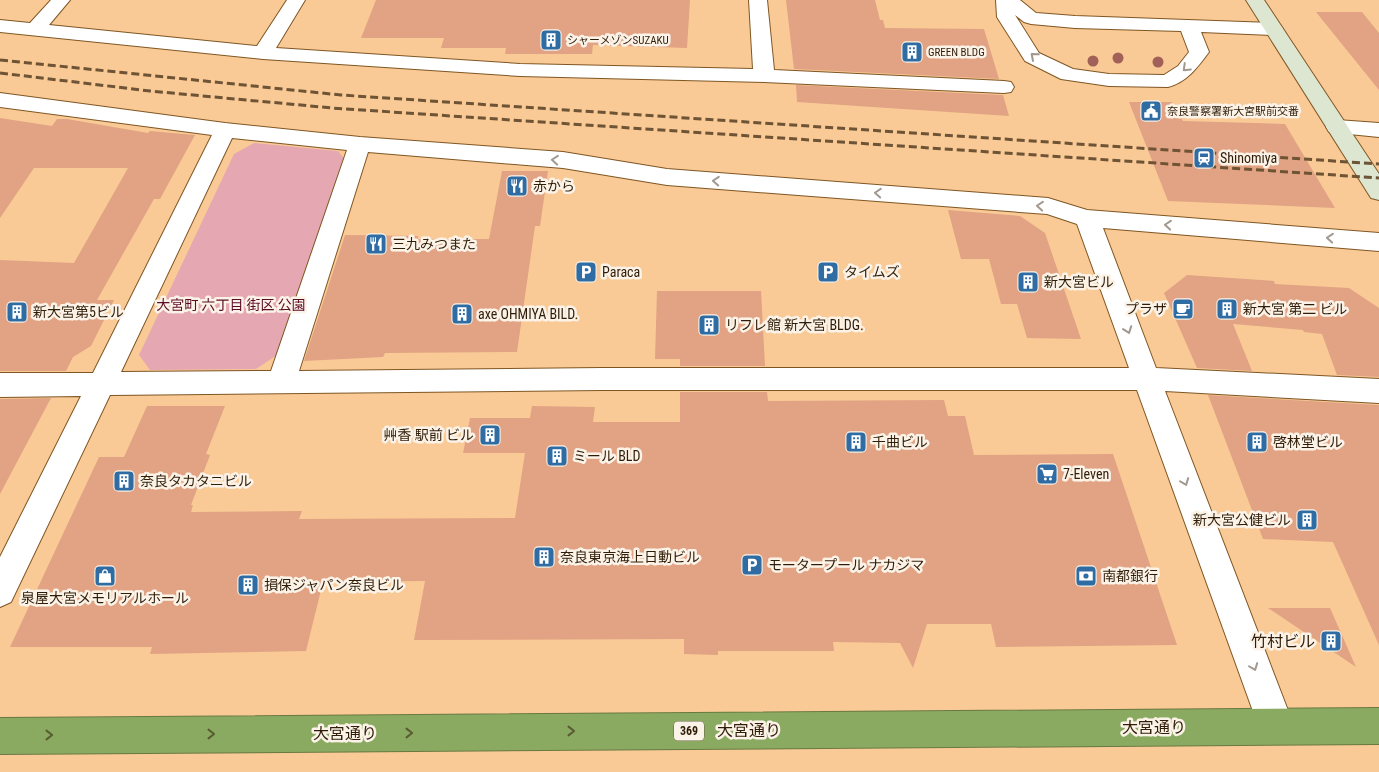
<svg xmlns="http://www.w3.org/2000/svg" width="1379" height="772" viewBox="0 0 1379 772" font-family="'Roboto Condensed','Noto Sans JP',sans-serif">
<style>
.green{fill:#e5a7b1}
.building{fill:#e1a383}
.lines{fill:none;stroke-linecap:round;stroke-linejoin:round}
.street-casing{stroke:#7f5623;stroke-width:2}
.secondary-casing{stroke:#7f5623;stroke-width:2}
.highway-casing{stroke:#6a7942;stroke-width:2}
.street{fill:#fff;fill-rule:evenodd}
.secondary{fill:#dce6d0;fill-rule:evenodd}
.highway{fill:#8aaa62;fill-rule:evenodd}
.rail{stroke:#6e5335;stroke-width:3;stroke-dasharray:8 4;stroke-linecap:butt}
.tree{fill:#a26158}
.oneway{stroke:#a19990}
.oneway2{stroke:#585c30}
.labels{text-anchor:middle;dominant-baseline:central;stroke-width:5;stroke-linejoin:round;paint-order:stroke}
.far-poi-label{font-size:11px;fill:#2f1d08;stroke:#fcf3e8;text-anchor:start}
.shield{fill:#fcf3e8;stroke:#6c5d4b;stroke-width:1}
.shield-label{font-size:12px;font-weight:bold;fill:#2f1d08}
.poi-label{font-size:14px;fill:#2f1d08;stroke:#fcf3e8;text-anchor:start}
.park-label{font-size:14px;fill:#5a0b25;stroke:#fcf3e8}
.near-poi-label{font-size:16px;fill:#2f1d08;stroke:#fcf3e8;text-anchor:end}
.near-street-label{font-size:16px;fill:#2f1d08;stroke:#fcf3e8}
</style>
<rect width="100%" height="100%" fill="#f9ca96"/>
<path class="green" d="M254 143 338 151 346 161 280 353 256 369 150 370 139 355 234 154Z"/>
<path class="building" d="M376 0H690L687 48 593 45 592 54H505L506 48H441L444 38H361Z
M786 0H875L880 20H883L885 28 984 29 999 79 794 69Z
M1316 12H1362L1379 33V90Z
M796 85 1003 95 1009 116 797 102Z
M1129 102H1172L1183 121 1285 124 1335 208 1168 201Z
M0 118 52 126 57 119H67L148 133 150 131 195 135 160 199H154L97 300H114L91 346 73 357 66 371H0V260L74 263 128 168H34L0 218Z
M502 171H548L540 226H535L517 352 385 353 383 357 304 361 345 235 418 236V239H489Z
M948 210 1020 216 1045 233 1081 339 1027 338 1017 304H1001L989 259H961Z
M1187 275 1274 281 1275 284 1349 288 1379 308V377L1337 375 1322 334 1304 332 1303 330 1233 324 1252 371 1197 368 1164 293Z
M657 291H761L765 366H680V359H655Z
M680 392H767L768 401 944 400 948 416H965L974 455 1113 454 1177 645 996 647 991 624H927L913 668 900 643 833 642 834 651H718V655L684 654V639L414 640 425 581 323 582 306 651 150 654 152 647H10L99 457H124L147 406H225L206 454 210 455 191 505H193L191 512 302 511 299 519 515 518 525 453H463L470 418H530L532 406 595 407 593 422H680Z
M1208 395 1379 405V645L1333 542 1263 539Z
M51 398 0 494V399Z
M1268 608H1330L1356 667Z"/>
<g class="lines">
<g class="street-casing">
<path id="street" d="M51 0H70L49 25 257 46 287 0H305L276 48 520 64 753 69 749 0H767L774 70 1004 81 1011 82 1014 87 1011 92 1004 93 764 82 520 76 263 59 0 32V20L30 23Z
M996 0H1020L1036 13 1075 16 1273 23 1280 25 1283 29 1280 33 1273 35 1201 32 1209 52C1198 67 1187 82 1168 87L1109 86 1061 79 1025 61 997 17ZM1015 15 1024 22 1031 24 1075 28 1181 31 1189 52 1178 66 1164 75 1109 74 1073 69 1039 53Z
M0 93 225 123 360 137 563 152 667 169 1048 198 1087 210 1379 233V251L1103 228 1156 368 1379 379V403L1165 391 1294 726 1289 739 1276 744 1263 739 1137 390H602L110 395 11 602 0 607V557L81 396 0 397V373H93L212 135 0 107ZM232 138 347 150 271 371 121 372ZM368 152 563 168 667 185 1047 214 1077 224 1129 368H602L299 371Z
M1337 120 1379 123V137L1329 132 1326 127 1329 122Z"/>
</g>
<g class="secondary-casing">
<path id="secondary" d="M1246 0H1264L1379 174V200L1371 198Z"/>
</g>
<g class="highway-casing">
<path id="highway" d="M1379 708V744L0 754V718Z"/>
</g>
<use href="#street" class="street"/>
<use href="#secondary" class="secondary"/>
<use href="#highway" class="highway"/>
<path class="rail" d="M0 60 341 95 1379 164
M0 73 150 91 332 108 1379 178"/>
</g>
<g class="tree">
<circle cx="1118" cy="58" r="5.5"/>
<circle cx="1093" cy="61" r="5.5"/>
<circle cx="1158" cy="62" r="5.5"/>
</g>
<defs><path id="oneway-chevron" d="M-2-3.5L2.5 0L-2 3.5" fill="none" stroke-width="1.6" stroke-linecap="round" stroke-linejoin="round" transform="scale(1.25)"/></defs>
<g class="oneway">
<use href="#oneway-chevron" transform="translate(1034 56) rotate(-139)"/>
<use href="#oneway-chevron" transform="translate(1186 68) rotate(136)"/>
<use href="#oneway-chevron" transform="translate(555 160) rotate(-175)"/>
<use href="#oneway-chevron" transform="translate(716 181) rotate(-176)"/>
<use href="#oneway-chevron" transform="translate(878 193) rotate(-176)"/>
<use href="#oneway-chevron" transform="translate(1040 206) rotate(-175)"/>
<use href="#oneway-chevron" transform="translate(1168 225) rotate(-175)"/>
<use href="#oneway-chevron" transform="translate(1330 238) rotate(-175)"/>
<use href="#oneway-chevron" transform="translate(1128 330) rotate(70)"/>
<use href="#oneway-chevron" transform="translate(1185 482) rotate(69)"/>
<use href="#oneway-chevron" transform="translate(1254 667) rotate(69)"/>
</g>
<g class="oneway2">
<use href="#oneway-chevron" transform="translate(571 731)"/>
<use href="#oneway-chevron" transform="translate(409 733)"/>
<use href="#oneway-chevron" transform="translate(211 734)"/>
<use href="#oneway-chevron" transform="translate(49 735)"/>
</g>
<defs>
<g id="building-square" transform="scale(1.125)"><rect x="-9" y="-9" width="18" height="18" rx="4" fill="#2e6ca3" stroke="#fcf3e8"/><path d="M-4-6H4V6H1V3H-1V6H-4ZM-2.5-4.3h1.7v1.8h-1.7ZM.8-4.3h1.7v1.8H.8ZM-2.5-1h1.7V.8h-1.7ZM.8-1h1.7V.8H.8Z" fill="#fff"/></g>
<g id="civic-square" transform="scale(1.125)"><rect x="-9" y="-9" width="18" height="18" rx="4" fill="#2e6ca3" stroke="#fcf3e8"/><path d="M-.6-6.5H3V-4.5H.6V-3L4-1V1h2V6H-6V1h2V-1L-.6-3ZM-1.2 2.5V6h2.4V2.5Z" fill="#fff"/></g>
<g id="station-square" transform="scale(1.125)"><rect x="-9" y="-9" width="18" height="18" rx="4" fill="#2e6ca3" stroke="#fcf3e8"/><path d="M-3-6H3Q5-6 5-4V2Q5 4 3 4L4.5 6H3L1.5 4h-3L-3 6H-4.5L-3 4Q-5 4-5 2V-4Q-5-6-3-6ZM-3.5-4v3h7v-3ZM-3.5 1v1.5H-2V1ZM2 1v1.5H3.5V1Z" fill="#fff"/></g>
<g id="restaurant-square" transform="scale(1.125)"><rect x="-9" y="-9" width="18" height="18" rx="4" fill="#2e6ca3" stroke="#fcf3e8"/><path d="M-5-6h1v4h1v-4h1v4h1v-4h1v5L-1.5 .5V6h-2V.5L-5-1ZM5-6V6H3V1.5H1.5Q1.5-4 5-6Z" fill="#fff"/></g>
<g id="parking-square" transform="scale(1.125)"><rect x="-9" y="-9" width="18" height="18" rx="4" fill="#2e6ca3" stroke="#fcf3e8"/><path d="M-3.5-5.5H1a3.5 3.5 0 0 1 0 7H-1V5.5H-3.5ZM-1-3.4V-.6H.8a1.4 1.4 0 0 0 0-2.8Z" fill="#fff"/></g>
<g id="cafe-square" transform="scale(1.125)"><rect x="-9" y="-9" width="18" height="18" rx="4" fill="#2e6ca3" stroke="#fcf3e8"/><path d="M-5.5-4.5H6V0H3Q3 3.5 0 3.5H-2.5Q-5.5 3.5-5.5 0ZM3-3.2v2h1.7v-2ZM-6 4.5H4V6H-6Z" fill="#fff"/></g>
<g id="supermarket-square" transform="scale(1.125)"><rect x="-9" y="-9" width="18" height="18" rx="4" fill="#2e6ca3" stroke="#fcf3e8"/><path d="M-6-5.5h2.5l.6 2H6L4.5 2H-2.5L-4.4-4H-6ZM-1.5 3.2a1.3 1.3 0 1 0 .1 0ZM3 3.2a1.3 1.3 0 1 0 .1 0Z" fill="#fff"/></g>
<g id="shop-square" transform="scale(1.125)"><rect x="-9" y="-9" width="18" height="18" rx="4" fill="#2e6ca3" stroke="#fcf3e8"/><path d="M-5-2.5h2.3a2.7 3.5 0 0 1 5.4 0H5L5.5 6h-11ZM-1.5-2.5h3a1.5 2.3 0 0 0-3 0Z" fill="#fff"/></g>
<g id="bank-square" transform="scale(1.125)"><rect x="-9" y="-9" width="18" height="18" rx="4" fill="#2e6ca3" stroke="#fcf3e8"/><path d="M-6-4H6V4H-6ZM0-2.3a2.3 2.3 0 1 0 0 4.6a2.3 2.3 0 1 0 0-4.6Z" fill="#fff"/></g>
</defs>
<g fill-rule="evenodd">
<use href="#building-square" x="551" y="40"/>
<use href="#building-square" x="912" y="52"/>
<use href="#civic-square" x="1151" y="111"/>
<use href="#station-square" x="1204" y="158"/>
<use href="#restaurant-square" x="517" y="186"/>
<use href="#restaurant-square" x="376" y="244"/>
<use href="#parking-square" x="586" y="272"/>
<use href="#parking-square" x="828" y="272"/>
<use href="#building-square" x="1028" y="282"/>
<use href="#cafe-square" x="1183" y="309"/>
<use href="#building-square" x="1227" y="309"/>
<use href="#building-square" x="17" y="312"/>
<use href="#building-square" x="462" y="314"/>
<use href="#building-square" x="709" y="325"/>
<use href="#building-square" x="490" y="435"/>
<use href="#building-square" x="856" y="442"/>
<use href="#building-square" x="1257" y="442"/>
<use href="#building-square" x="557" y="456"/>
<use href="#supermarket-square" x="1047" y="474"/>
<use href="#building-square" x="124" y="481"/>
<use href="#building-square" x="1307" y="520"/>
<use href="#building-square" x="544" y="557"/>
<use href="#parking-square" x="752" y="565"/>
<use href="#shop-square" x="105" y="576"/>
<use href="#bank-square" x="1086" y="576"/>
<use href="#building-square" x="248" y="585"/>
<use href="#building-square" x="1331" y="641"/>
</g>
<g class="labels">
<g class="far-poi-label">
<text x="567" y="40">シャーメゾンSUZAKU</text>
<text x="928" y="52">GREEN BLDG</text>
<text x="1167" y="111">奈良警察署新大宮駅前交番</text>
</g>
<rect class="shield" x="674" y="721.5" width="30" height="19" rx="4"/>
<g class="shield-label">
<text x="689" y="731">369</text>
</g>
<g class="poi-label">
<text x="1220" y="158">Shinomiya</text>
<text x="533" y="186">赤から</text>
<text x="392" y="244">三九みつまた</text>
<text x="602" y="272">Paraca</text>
<text x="844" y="272">タイムズ</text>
<text x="1044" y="282">新大宮ビル</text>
<text x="1167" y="309" text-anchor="end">プラザ</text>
<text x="1243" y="309">新大宮 第二 ビル</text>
<text x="33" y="312">新大宮第5ビル</text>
<text x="478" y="314">axe OHMIYA BILD.</text>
<text x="725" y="325">リフレ館 新大宮 BLDG.</text>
<text x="474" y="435" text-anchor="end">艸香 駅前 ビル</text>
<text x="872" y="442">千曲ビル</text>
<text x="1273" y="442">啓林堂ビル</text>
<text x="573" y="456">ミール BLD</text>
<text x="1063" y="474">7-Eleven</text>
<text x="140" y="481">奈良タカタニビル</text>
<text x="1291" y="520" text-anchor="end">新大宮公健ビル</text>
<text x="560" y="557">奈良東京海上日動ビル</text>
<text x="768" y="565">モータープール ナカジマ</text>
<text x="1102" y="576">南都銀行</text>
<text x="264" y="585">損保ジャパン奈良ビル</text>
<text x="105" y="598" text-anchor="middle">泉屋大宮メモリアルホール</text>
</g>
<g class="park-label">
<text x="231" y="305">大宮町 六丁目 街区 公園</text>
</g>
<g class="near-poi-label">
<text x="1315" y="641">竹村ビル</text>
</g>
<g class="near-street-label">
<text x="1154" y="727">大宮通り</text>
<text x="749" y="730">大宮通り</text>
<text x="345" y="733">大宮通り</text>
</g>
</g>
</svg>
